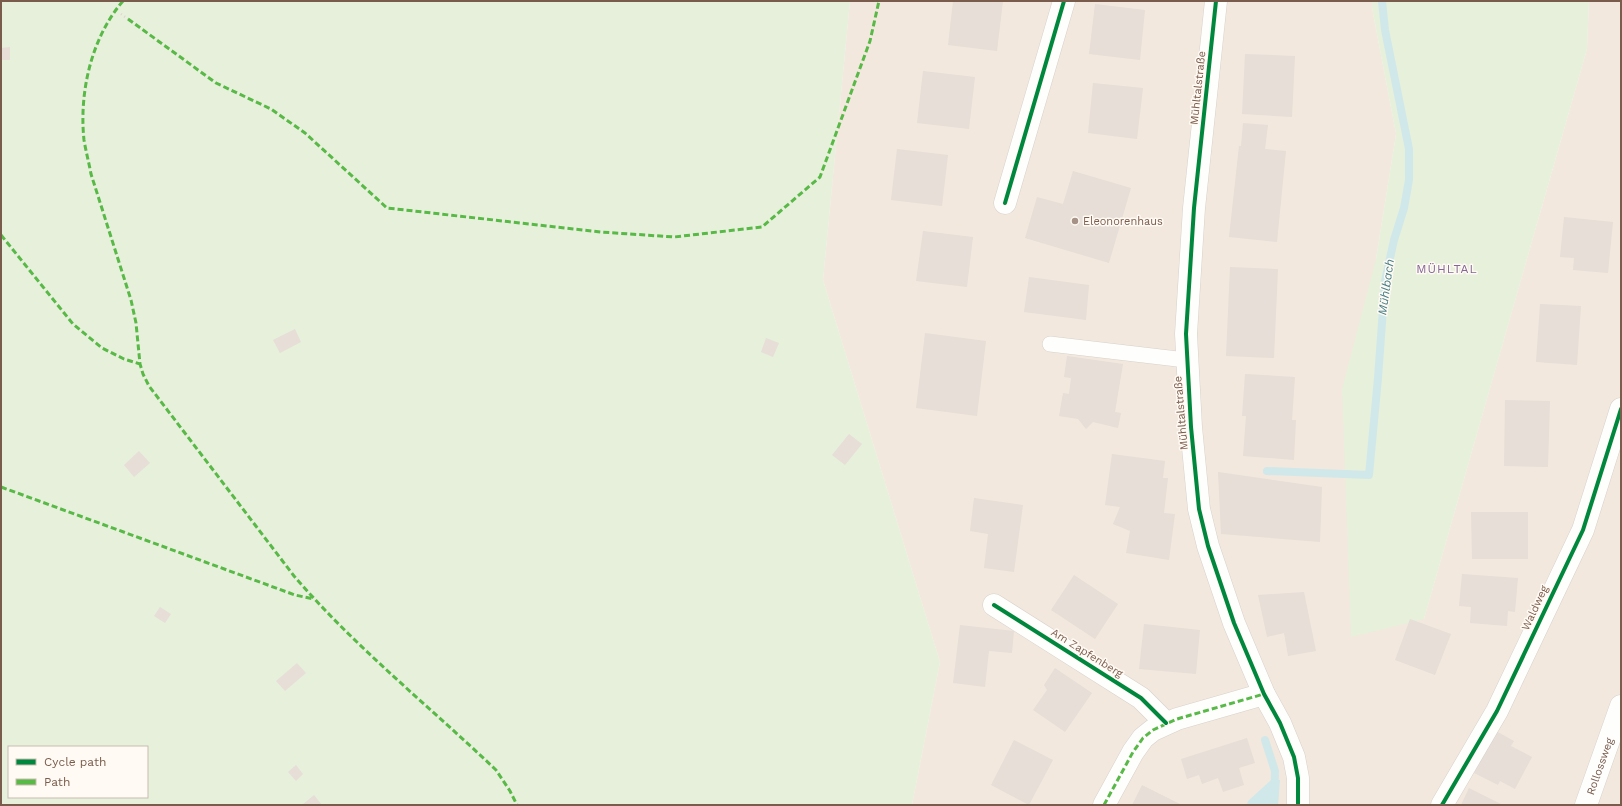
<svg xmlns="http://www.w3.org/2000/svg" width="1622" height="806" viewBox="0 0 1622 806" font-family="'Work Sans',sans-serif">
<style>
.residential{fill:#f2e8de}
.green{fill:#e7f0db;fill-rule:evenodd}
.water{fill:#d0e8ea}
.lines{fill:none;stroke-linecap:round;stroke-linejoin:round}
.stream{stroke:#d0e8ea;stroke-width:8}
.building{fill:#e6ded7}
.service-casing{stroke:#d7d1cb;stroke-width:16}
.minor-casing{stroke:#d7d1cb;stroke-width:23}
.path{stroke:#dcd5d0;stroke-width:2.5;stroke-dasharray:1 3;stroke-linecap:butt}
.service{stroke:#fefefd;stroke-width:15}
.minor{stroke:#fefefd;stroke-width:22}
.quiet{stroke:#58b947;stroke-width:3;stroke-dasharray:6 3;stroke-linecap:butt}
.cycleway-casing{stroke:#fffaf3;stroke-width:6}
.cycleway{stroke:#00873e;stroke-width:4}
.poi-dot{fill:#a69286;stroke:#fffaf3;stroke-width:1.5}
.labels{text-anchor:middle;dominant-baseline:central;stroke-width:3;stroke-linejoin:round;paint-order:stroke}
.street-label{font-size:11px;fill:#7a5c4d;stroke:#fffaf3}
.poi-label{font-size:11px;fill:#7a5c4d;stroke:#fffaf3;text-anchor:start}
.neighbourhood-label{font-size:12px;letter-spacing:1px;fill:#846695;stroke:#fffaf3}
.water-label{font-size:12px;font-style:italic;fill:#437c86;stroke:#fffaf3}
</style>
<rect width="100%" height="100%" fill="#f9f5f0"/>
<path class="residential" d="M850 1H1372V8L1396 134 1376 259 1424 619 1587 49 1589 1H1621V805H912L940 662 823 280Z"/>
<path class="green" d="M1 1H850L823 280 940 662 912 805H1ZM9 747H147V797H9Z
M1372 1H1589L1587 49 1424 619 1351 637 1342 389 1376 259 1396 134 1372 8Z"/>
<path class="water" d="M1271 780H1280L1278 805H1247L1248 801Z"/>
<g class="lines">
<path class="stream" d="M1267 471 1369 475 1378 378 1385 281 1394 240 1404 208 1409 180V149L1385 30 1382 1
M1265 740 1275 771 1274 805"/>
</g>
<path class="building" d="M953 1H1003L997 51 948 45Z
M1095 4 1145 10 1140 60 1089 54Z
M10 47V60H1V48Z
M1245 54 1295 56 1292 117 1242 114Z
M923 71 975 77 969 129 917 123Z
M1093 83 1143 88 1137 139 1088 133Z
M1243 123 1268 125 1265 149 1286 151 1277 242 1229 237 1239 146H1241Z
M897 149 948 155 942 206 891 200Z
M1073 171 1131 188 1109 263 1025 238 1037 197 1063 204Z
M1564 217 1613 222 1608 273 1573 270 1574 258 1560 257Z
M923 231 973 237 967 287 916 281Z
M1230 267 1278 269 1274 358 1226 356Z
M1029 277 1089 285 1086 320 1024 312Z
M1540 304 1581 306 1577 365 1536 362Z
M295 329 301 342 280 353 273 340Z
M925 333 986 341 977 416 916 408Z
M766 338 779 343 773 357 761 352Z
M1067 356 1123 364 1115 412 1121 413 1118 428 1093 422 1086 429 1078 419 1059 416 1063 393 1069 394 1071 378 1064 377Z
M1245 374 1295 377 1292 420H1296L1294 460 1243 456 1246 416H1242Z
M1505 400 1550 401 1548 467 1504 466Z
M849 434 862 444 845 465 832 455Z
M139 451 150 463 134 477 124 465Z
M1112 454 1165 461 1163 478H1168L1164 513 1175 514 1169 560 1126 553 1130 531 1113 524 1120 507 1105 505Z
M1218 472 1322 487 1320 542 1221 534Z
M974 498 1023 505 1014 572 984 568 988 534 970 531Z
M1471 512H1528V559H1472Z
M1462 574 1518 578 1515 612 1508 611 1507 626 1470 623 1471 607 1459 606Z
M1074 575 1118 604 1095 639 1051 610Z
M1304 592 1316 651 1288 656 1284 633 1267 637 1258 595Z
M160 607 171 614 165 623 154 616Z
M1410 619 1451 634 1435 675 1395 660Z
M1144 624 1200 630 1196 674 1139 669Z
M960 625 1014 631 1012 653 989 651 985 687 953 683Z
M297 663 306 673 285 691 276 681Z
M1055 668 1092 693 1065 732 1033 710 1047 690 1044 685Z
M1496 731 1514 741 1511 746 1532 757 1515 789 1500 781 1498 785 1474 773Z
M1247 738 1255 763 1239 768 1244 785 1223 792 1218 778 1202 784 1199 775 1187 779 1181 759Z
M1014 740 1053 760 1029 805 991 785Z
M296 765 303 774 296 781 288 772Z
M1142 785 1182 805H1132Z
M1469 788 1503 805H1461Z
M314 795 322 805H302Z"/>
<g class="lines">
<g class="service-casing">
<path id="service" d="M1050 344 1186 360"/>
</g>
<g class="minor-casing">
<g id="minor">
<path d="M1216 1 1194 208 1186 334 1191 427 1199 509 1208 546 1234 623 1264 694 1280 723 1294 757 1298 778V805"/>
<path d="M1005 203 1064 1"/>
<path d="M994 605 1141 698 1166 723"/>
<path d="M1104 805 1133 752 1143 738 1153 730 1177 719 1264 694"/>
<path d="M1442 805 1497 711 1583 530 1621 409"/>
<path id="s1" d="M1586 805 1621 706"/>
</g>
</g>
<path class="path" d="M121 14 128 19"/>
<use href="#service" class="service"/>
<use href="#minor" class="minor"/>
<path class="quiet" d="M123 1C91 38 79 93 84 140 86 152 89 163 91 174L131 300 136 323 140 364 143 374 149 386 294 576C355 647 429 706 496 770L510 791 517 805
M128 19 216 83 271 109 305 133 387 208 601 232 674 237 762 227 820 177 870 41 879 1
M1 235 73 324 102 348 124 359 140 364
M1 487 295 595 314 599
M1104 805 1133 752 1143 738 1153 730 1177 719 1264 694"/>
<g class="cycleway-casing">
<path id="cycleway" d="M1216 1 1194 208 1186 334 1191 427 1199 509 1208 546 1234 623 1264 694 1280 723 1294 757 1298 778V805
M1005 203 1064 1
M994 605 1141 698 1166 723
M1442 805 1497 711 1583 530 1621 409"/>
</g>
<use href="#cycleway" class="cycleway"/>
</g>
<circle class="poi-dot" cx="1075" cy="221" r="4"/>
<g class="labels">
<g class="street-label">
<text transform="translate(1198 88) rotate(-84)">Mühltalstraße</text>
<text transform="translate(1181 413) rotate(-95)">Mühltalstraße</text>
<text transform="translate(1535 608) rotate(-65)">Waldweg</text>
<text transform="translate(1087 653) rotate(32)">Am Zapfenberg</text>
<text stroke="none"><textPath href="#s1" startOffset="41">Rollossweg</textPath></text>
</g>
<g class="poi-label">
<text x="1083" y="221">Eleonorenhaus</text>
</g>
<g class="neighbourhood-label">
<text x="1447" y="269">MÜHLTAL</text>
</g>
<g class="water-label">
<text transform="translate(1386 287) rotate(-82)">Mühlbach</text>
</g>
</g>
<rect width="1622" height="806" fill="none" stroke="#7a5c4d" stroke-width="4"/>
<rect x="8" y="746" width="140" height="52" fill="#fffaf3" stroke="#cabbb1"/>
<rect x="16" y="759" width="20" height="6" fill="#00873e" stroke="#cabbb1"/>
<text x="44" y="766" font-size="12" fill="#7a5c4d">Cycle path</text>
<rect x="16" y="779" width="20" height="6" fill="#58b947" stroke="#cabbb1"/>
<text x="44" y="786" font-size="12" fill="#7a5c4d">Path</text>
</svg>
